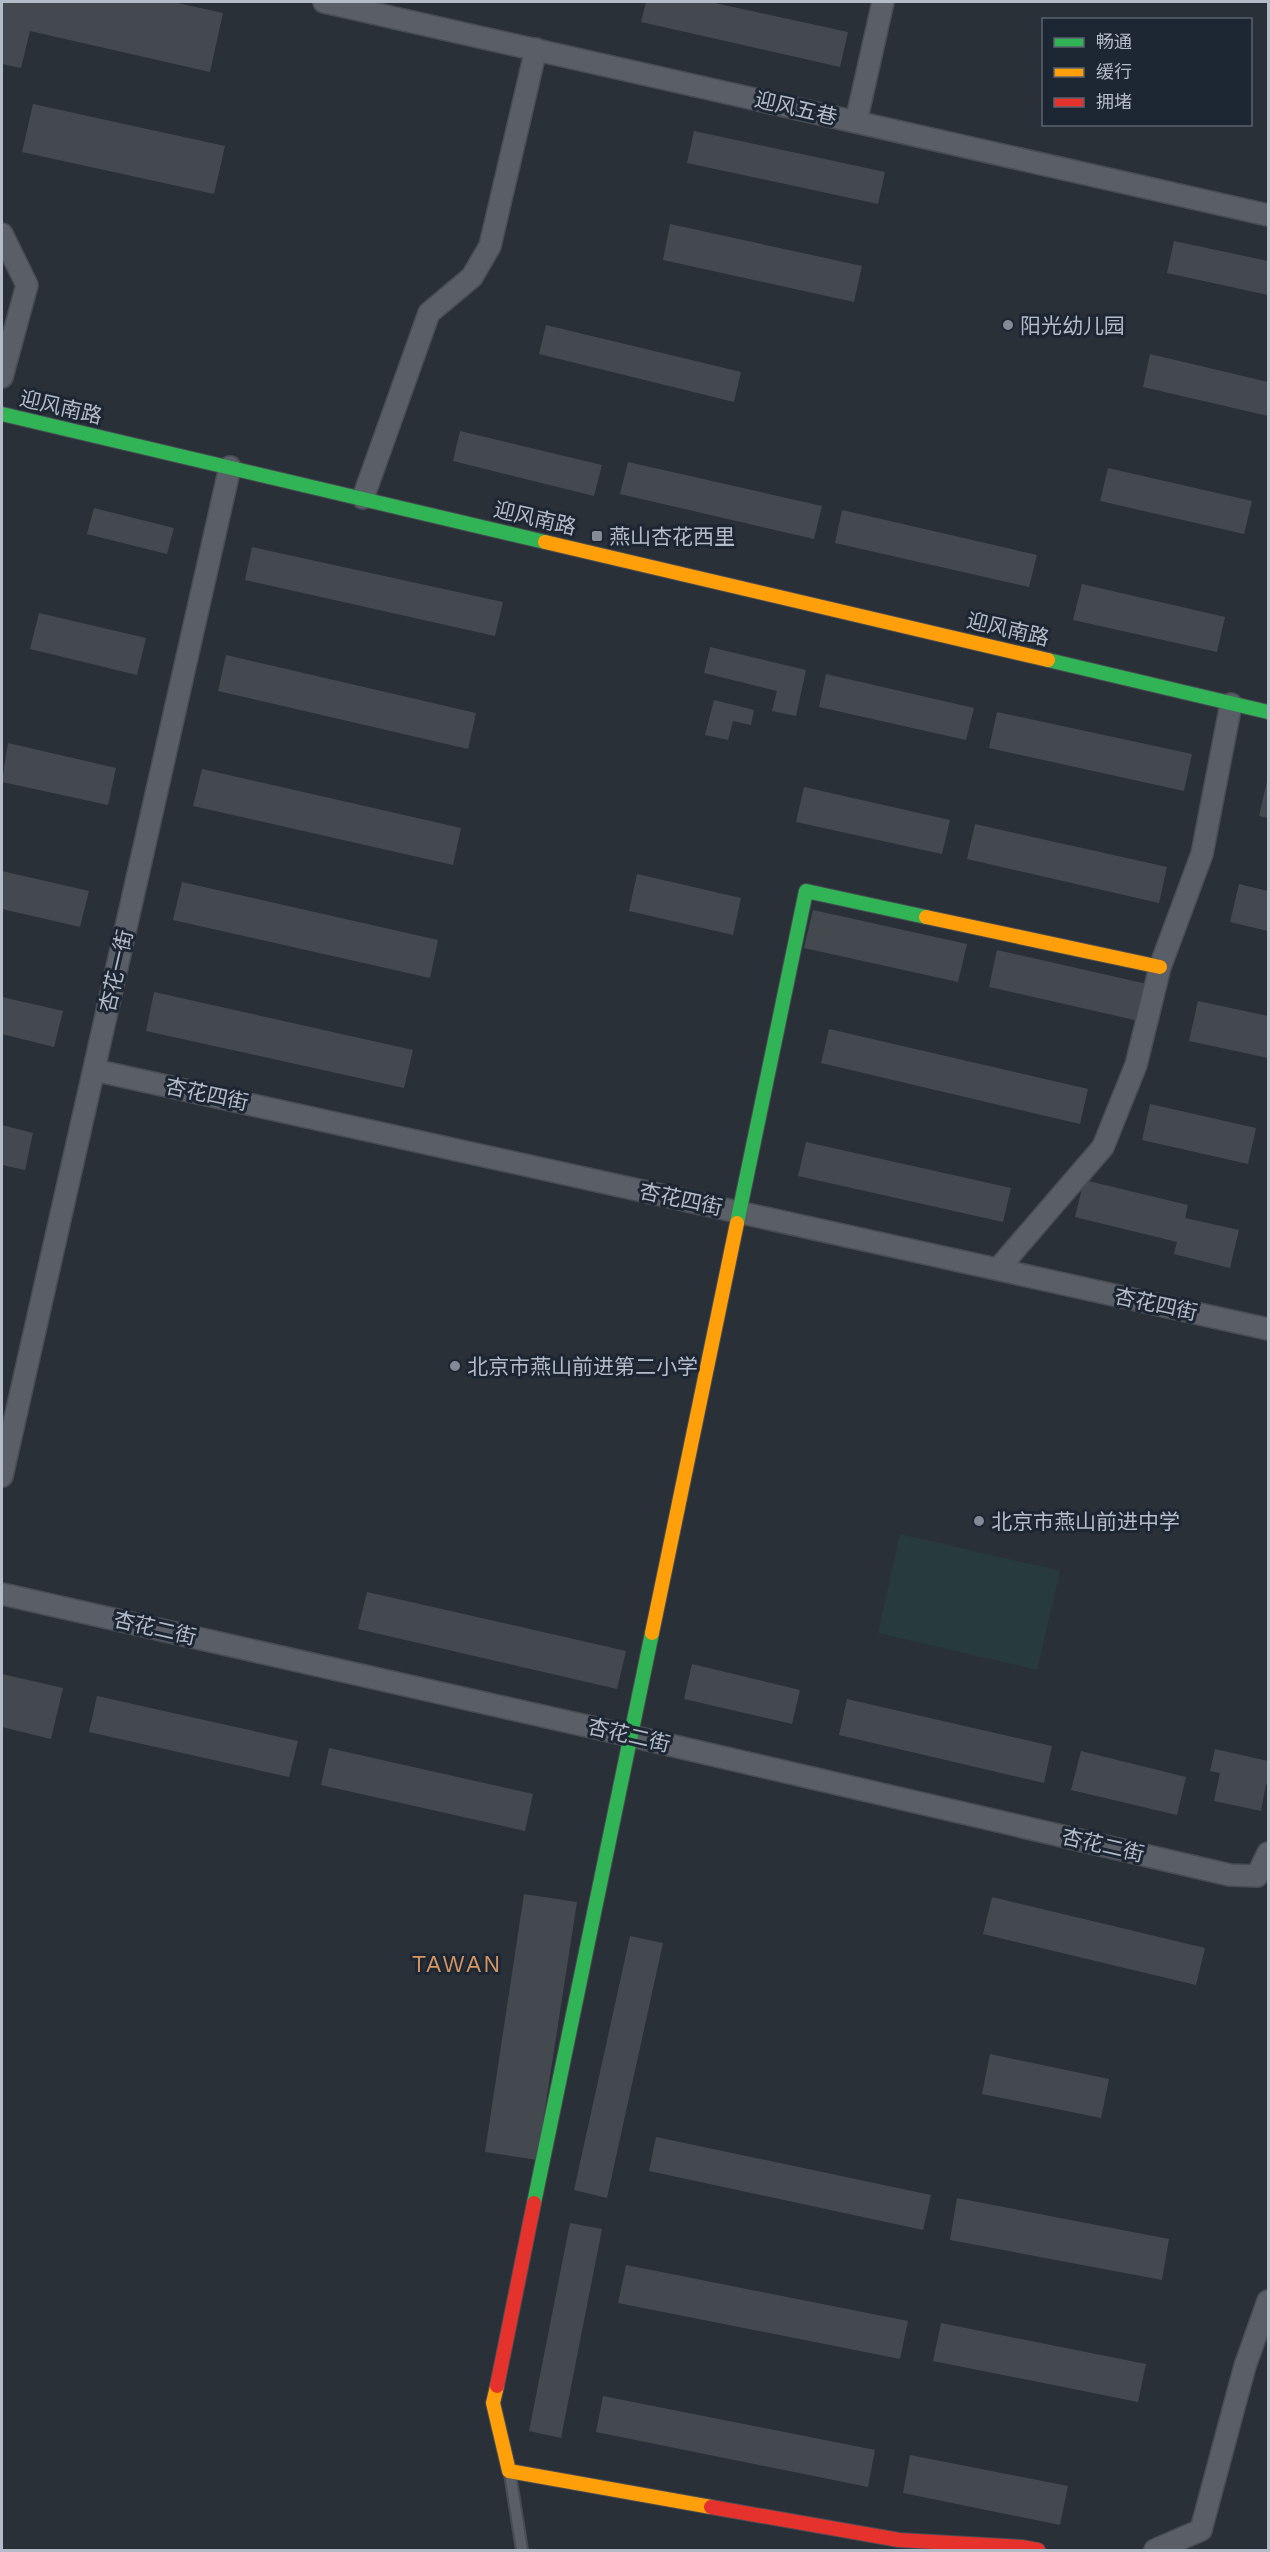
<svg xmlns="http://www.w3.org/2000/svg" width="1270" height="2552" viewBox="0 0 1270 2552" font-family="'Work Sans','Noto Sans SC',sans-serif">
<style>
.green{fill:#273a3e}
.building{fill:#444950}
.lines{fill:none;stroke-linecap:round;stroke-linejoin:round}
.lane-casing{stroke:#484c53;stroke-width:14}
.street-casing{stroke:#484c53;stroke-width:24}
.fast-casing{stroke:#484c53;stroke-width:16}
.slow-casing{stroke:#484c53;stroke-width:16}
.jam-casing{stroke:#484c53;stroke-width:16}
.lane{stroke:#5a5e66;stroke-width:10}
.street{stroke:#5a5e66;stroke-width:21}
.fast{stroke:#30b455;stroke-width:14}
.slow{stroke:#ff9f0a;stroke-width:14}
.jam{stroke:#e5322d;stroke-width:14}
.poi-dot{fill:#848b96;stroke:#1d2633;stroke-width:2}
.labels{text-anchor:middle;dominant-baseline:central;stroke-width:6;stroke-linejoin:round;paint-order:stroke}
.street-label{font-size:21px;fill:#b4bcc9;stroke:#1d2633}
.poi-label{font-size:21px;fill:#b4bcc9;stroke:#1d2633;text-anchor:start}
.quarter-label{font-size:24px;letter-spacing:1.5px;fill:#d59563;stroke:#1d2633}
</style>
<rect width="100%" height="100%" fill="#2a3038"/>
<path class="green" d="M900 1534 1060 1571 1037 1670 878 1633Z"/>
<path class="building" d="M2 2H173L223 13 210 72 30 31 21 68 2 64Z
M646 2H710L848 32 840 67 641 22Z
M33 104 225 146 214 194 22 152Z
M694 131 885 172 878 204 687 163Z
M670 224 862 266 854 302 663 260Z
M1174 241 1268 261V295L1167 273Z
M546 325 741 372 734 402 539 354Z
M1150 354 1268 382V416L1143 387Z
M460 431 602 465 594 496 453 461Z
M628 462 822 506 814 539 620 494Z
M1108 468 1252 501 1244 534 1100 501Z
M94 508 174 528 167 554 87 534Z
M842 510 1037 555 1029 587 835 543Z
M252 547 503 602 495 636 245 580Z
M1082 584 1225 617 1217 652 1073 620Z
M39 613 146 638 137 675 30 649Z
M710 647 806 670 796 716 772 711 777 691 704 673Z
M226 655 476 713 468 749 218 691Z
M826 674 974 708 966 740 819 707Z
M714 700 754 710 751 725 733 721 728 740 705 735Z
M997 712 1192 754 1184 791 989 748Z
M8 743 116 768 108 805 2 782Z
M202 769 461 828 453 865 193 806Z
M1268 777V818L1259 816Z
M804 787 950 820 942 854 796 822Z
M975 824 1167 867 1159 903 967 859Z
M2 871 89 891 80 927 2 909Z
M637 874 741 898 733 935 629 911Z
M182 882 438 940 430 978 173 920Z
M1239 884 1268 891V931L1230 922Z
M813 910 967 944 958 982 804 948Z
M997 950 1147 984 1139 1021 989 987Z
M154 992 413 1050 404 1088 146 1031Z
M2 997 63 1011 54 1047 2 1034Z
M1198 1001 1268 1016V1058L1189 1041Z
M829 1029 1088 1089 1080 1124 821 1063Z
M1150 1104 1256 1128 1248 1164 1142 1140Z
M2 1125 33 1133 25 1170 2 1165Z
M806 1142 1011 1188 1003 1222 798 1176Z
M1084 1180 1188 1205 1185 1218 1239 1230 1230 1268 1174 1254 1177 1242 1075 1217Z
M367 1592 626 1651 617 1689 358 1629Z
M692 1664 800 1690 792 1724 684 1699Z
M2 1674 63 1688 51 1739 2 1727Z
M97 1696 298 1741 289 1777 89 1732Z
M847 1699 1052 1746 1044 1783 839 1735Z
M329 1748 533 1794 525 1831 321 1785Z
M1215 1749 1268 1761V1785L1266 1784 1261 1811 1214 1801 1220 1773 1210 1771Z
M1081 1751 1186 1777 1177 1815 1071 1790Z
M524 1894 577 1902 537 2160 485 2152Z
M992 1897 1205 1948 1196 1985 983 1934Z
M630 1936 663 1943 607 2198 574 2190Z
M990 2054 1109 2079 1101 2118 982 2094Z
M656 2137 931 2195 923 2230 649 2171Z
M957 2198 1169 2239 1162 2280 950 2240Z
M570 2223 602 2229 561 2438 529 2431Z
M626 2265 908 2321 900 2359 618 2303Z
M941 2323 1146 2364 1138 2402 933 2361Z
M603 2396 875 2450 868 2487 596 2432Z
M910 2455 1068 2486 1060 2525 903 2493Z"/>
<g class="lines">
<g class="lane-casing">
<path id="lane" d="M510 2474 522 2550"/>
</g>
<g class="street-casing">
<path id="street" d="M324 2 1268 215
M856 122 883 2
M2 234 27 285 2 377
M363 498 429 313 472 277 490 246 536 49
M94 1070 1268 1329
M998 1269 1103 1147 1136 1065 1160 967 1202 854 1231 704
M2 1476 230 467
M2 1594 631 1736 1230 1875 1257 1876 1268 1853
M1155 2550 1201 2530 1245 2366 1268 2301"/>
</g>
<g class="fast-casing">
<path id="fast" d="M2 414 545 542
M1048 660 1268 712
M737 1223 806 891 926 917
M534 2203 652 1633"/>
</g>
<g class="slow-casing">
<path id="slow" d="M545 542 1048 660
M926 917 1160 967
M652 1633 737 1223
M497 2386 493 2403 509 2471 711 2507"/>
</g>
<g class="jam-casing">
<path id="jam" d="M497 2386 534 2203
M711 2507 899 2540 1022 2547 1038 2550"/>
</g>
<use href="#lane" class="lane"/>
<use href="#street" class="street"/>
<use href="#fast" class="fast"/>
<use href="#slow" class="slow"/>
<use href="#jam" class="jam"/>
</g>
<g class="poi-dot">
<circle cx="1008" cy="325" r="6"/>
<rect x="591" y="530" width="12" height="12" rx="3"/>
<circle cx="455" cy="1366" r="6"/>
<circle cx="979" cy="1521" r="6"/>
</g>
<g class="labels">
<g class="street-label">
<text transform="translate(796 108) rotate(13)">迎风五巷</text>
<text transform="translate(61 407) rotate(13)">迎风南路</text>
<text transform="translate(535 518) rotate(13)">迎风南路</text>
<text transform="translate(1008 629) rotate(13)">迎风南路</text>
<text transform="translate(116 971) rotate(-77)">杏花一街</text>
<text transform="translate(207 1094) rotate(12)">杏花四街</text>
<text transform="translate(681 1199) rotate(12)">杏花四街</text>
<text transform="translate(1156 1304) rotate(12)">杏花四街</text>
<text transform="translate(155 1628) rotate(13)">杏花二街</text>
<text transform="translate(629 1735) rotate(13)">杏花二街</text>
<text transform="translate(1103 1845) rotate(13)">杏花二街</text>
</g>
<g class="poi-label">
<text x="1020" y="325">阳光幼儿园</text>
<text x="609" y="536">燕山杏花西里</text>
<text x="467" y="1366">北京市燕山前进第二小学</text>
<text x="991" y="1521">北京市燕山前进中学</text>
</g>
<g class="quarter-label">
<text x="457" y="1964">TAWAN</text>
</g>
</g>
<rect width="1270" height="2552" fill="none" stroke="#b4bcc9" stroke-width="6"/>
<rect x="1042" y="18" width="210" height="108" fill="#1d2633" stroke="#59626f" stroke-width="1.5"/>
<rect x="1054" y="38" width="30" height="9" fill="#30b455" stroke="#59626f" stroke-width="1.5"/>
<text x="1096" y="48" font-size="18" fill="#b4bcc9">畅通</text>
<rect x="1054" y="68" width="30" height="9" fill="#ff9f0a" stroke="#59626f" stroke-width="1.5"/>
<text x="1096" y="78" font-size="18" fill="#b4bcc9">缓行</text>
<rect x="1054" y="98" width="30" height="9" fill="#e5322d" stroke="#59626f" stroke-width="1.5"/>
<text x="1096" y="108" font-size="18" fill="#b4bcc9">拥堵</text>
</svg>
